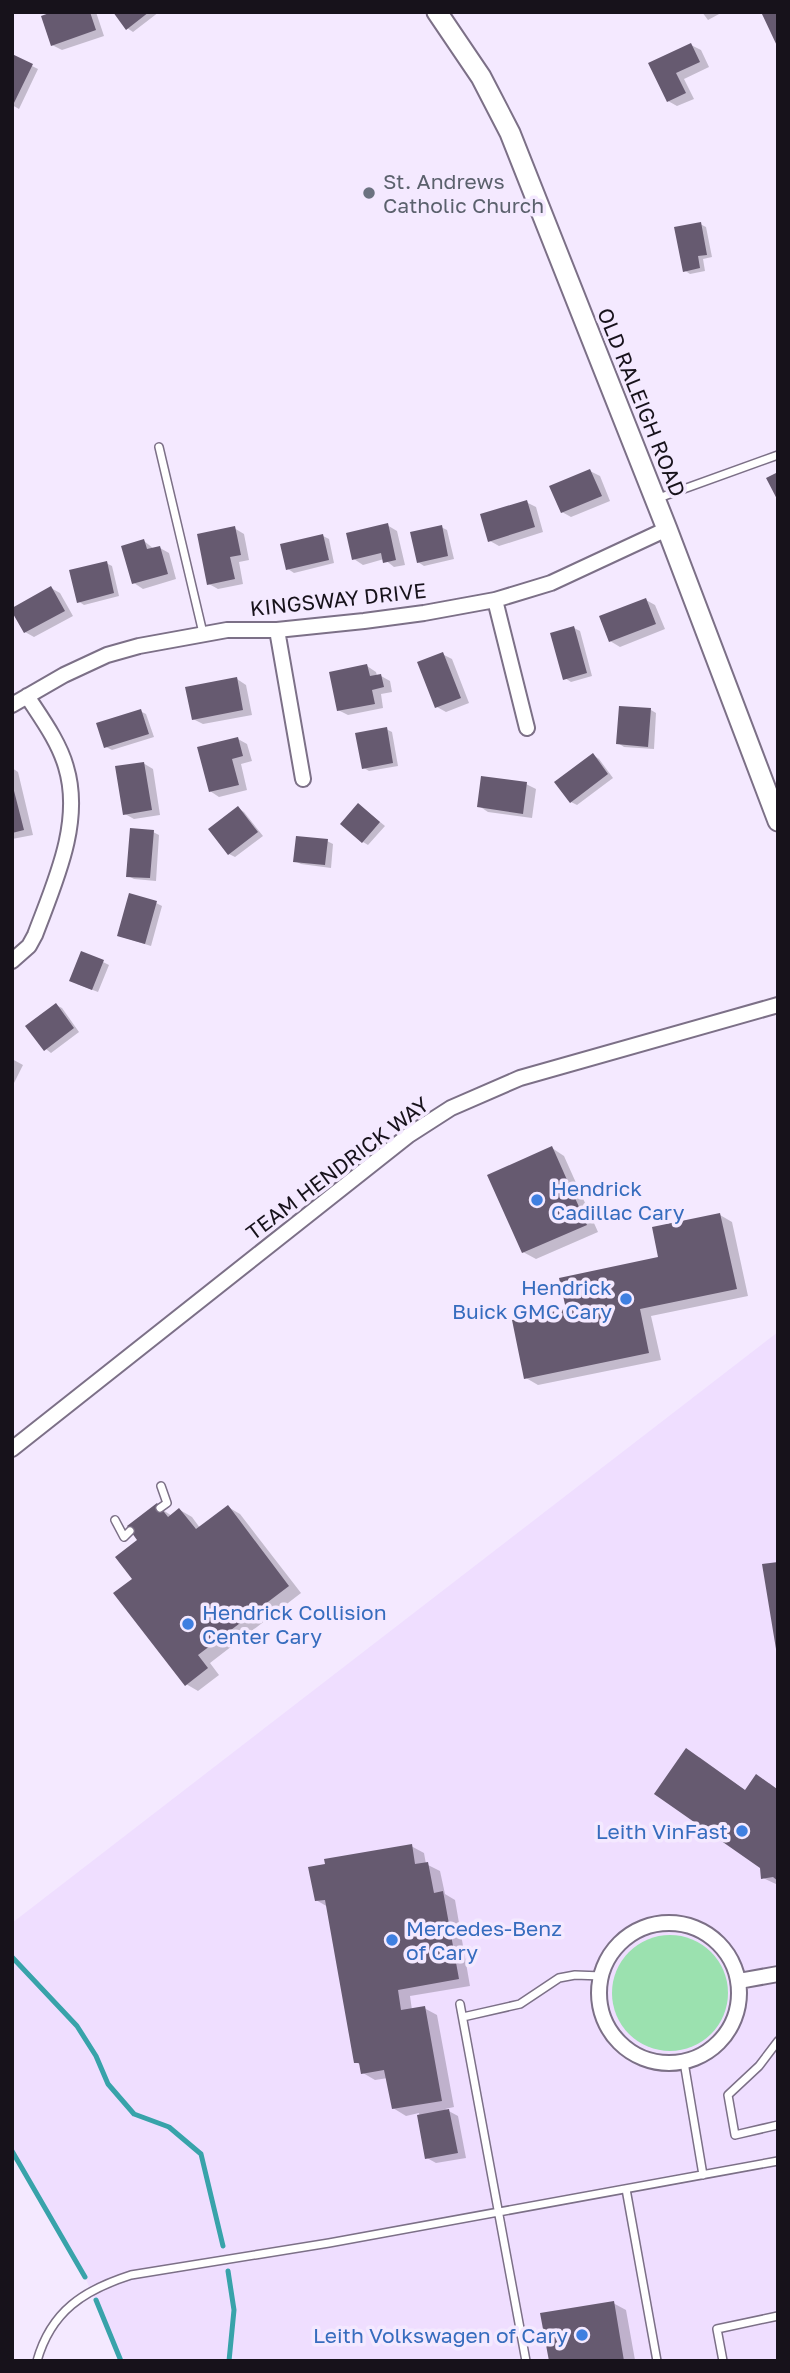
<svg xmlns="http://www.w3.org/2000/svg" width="790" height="2373" viewBox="0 0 790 2373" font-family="'Golos Text',sans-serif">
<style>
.built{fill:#efdeff}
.green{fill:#9be1af}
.shadow{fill:#0003}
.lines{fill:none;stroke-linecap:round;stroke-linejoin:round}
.stream{stroke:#38a3aa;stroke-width:5}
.building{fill:#665a70}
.lane-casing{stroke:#7c7087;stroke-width:10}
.street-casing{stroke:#7c7087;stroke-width:18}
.secondary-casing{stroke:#7c7087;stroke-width:23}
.lane{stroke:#fff;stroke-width:7}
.street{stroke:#fff;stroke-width:14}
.secondary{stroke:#fff;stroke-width:19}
.worship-dot{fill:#6b7280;stroke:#f4e9ff;stroke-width:2.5}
.shop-dot{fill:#3f7fe0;stroke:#f4e9ff;stroke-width:2.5}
.labels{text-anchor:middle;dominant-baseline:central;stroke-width:7;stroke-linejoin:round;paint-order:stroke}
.worship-label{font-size:21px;fill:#5b616d;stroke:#f4e9ff;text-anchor:start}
.street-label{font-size:21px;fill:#17121b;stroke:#f4e9ff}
.shop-label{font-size:21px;fill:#366cbe;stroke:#f4e9ff;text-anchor:start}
</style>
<rect width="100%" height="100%" fill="#f4e9ff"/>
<path class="built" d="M778 1332V2361H121L85 2277 12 2151V1923Z"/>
<path class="green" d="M612 1993a58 58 0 1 1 116 0a58 58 0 1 1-116 0Z"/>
<path class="shadow" d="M58 12H96L104 36 62 50 52 45Z
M115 12H159L133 32 127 28Z
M702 12H721V13L708 20Z
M691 45 701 50 709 67 684 79 694 99 677 106 668 101 651 64Z
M12 56 38 69 19 109 12 105Z
M700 224 706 227 712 257 703 259 705 271 690 274 684 270Z
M590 471 600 476 610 501 571 517 562 512Z
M526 502 536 507 543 532 499 546 490 541Z
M387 525 397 531 405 565 394 567 384 559 363 565 354 559Z
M441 527 447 530 454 559 424 566 418 562Z
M234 528 244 534 249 560 239 562 243 584 218 589 209 584Z
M323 536 329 539 334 563 294 573 288 569Z
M144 541 154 549 160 548 169 553 176 579 143 589 134 583Z
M106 563 112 566 119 596 84 605 78 601Z
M51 588 60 593 73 616 34 637 25 632Z
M646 600 655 605 665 629 620 647 610 641Z
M574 628 580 631 592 676 571 682 565 678Z
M442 654 452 659 469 703 446 712 437 707Z
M367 666 376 672 377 676H381L390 681 392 692 381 694 383 708 348 715 338 710Z
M237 679 246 685 252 715 203 724 193 719Z
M651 710 656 713 654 749 624 747 618 743Z
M140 711 146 714 154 737 112 750 106 747Z
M386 729 392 732 398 766 369 771 364 768Z
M238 739 247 744 252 761 241 764 247 790 219 797 210 791Z
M593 755 599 759 613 778 577 805 571 802Z
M143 763 153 769 160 815 134 819 125 814Z
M12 768 18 772 33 835 12 839Z
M526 784 536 789 532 818 488 812 479 806Z
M359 805 385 826 368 845 363 842Z
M238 808 244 812 263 836 235 857 229 854Z
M153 832 159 835 156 881 134 879 128 876Z
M327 841 333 844 331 868 301 864 295 861Z
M156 903 162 906 151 946 119 936Z
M103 962 109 965 98 992 77 984Z
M56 1005 62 1008 79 1032 51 1053 46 1049Z
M12 1059 23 1065 12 1087Z
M552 1148 564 1156 598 1232 536 1259 523 1252Z
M720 1215 732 1222 748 1296 651 1316 661 1360 538 1385 526 1378 568 1310 660 1259Z
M157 1506 172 1516 180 1510 192 1517 200 1528 228 1507 240 1514 301 1593 210 1663 219 1675 198 1691 186 1684 134 1579 140 1540Z
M699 1757 746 1791 769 1783 778 1790V1885L763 1878 762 1867Z
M411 1846 424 1853 426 1864 440 1871 445 1894 455 1900 470 1986 410 1996 412 2010 424 2008 437 2015 454 2107 445 2109 458 2116 466 2158 436 2163 427 2158 419 2113 406 2116 393 2108 388 2078 375 2080 363 2073 362 2066 356 2062 328 1907 316 1900Z
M613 2303 626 2310 635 2360 644 2361H550Z"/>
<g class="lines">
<path class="stream" d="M12 1957 77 2026 96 2056 108 2084 134 2114 169 2127 201 2154 223 2246
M12 2151 85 2277
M228 2271 234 2310 229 2361
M96 2300 121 2361"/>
</g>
<path class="building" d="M52 12H90L96 30 51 46 41 16Z
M113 12H149L126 30Z
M761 12H778V48Z
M691 43 700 62 676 73 686 93 667 102 648 63Z
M12 54 33 64 12 107Z
M701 222 707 255 698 256 700 268 683 272 674 227Z
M590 469 602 496 561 513 549 486Z
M778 472V501L766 478Z
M527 500 535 527 488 542 480 514Z
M388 523 396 560 383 563 381 553 352 560 346 533Z
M442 525 448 556 417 563 410 532Z
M235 526 241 555 230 557 235 579 207 585 197 534Z
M323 534 329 560 286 570 280 544Z
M144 539 147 549 160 546 168 574 132 584 121 546Z
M107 561 114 593 77 603 69 570Z
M51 586 65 611 24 633 12 612V608Z
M646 598 656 624 609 642 599 616Z
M574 626 587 673 563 680 550 633Z
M443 652 461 698 435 708 417 662Z
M367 664 370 676 381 674 384 687 372 690 375 704 337 711 329 672Z
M237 677 243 710 192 720 185 687Z
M619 706 651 708 648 747 616 744Z
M141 709 149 734 104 748 96 723Z
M387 727 393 763 362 769 355 733Z
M238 737 243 756 232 759 239 785 209 792 197 747Z
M593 753 608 774 570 803 554 782Z
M144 762 152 810 123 815 115 766Z
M481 776 527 782 523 814 477 807Z
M12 783 24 830 12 833Z
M358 803 380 822 362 843 340 824Z
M238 806 258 832 228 855 208 829Z
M130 828 154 830 150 878 126 877Z
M296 836 328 839 325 865 293 862Z
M129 893 157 901 145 944 117 936Z
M81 951 104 960 92 990 69 981Z
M56 1003 74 1028 44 1051 25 1026Z
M552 1146 587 1225 522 1253 487 1175Z
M720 1213 737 1289 640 1309 649 1353 524 1379 512 1320 566 1309 559 1278 658 1257 652 1227Z
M157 1503 168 1517 179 1508 196 1529 228 1505 289 1586 198 1655 208 1668 185 1686 113 1593 132 1579 115 1557 137 1540 127 1526Z
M778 1562V1649H776L762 1564Z
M686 1748 745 1790 756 1774 777 1789 778 1881 773 1877 761 1879 760 1868 654 1794Z
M412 1844 415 1864 428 1862 434 1893 443 1891 459 1979 398 1990 401 2010 425 2006 442 2101 392 2109 384 2070 361 2074 359 2063H354L325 1900 315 1901 308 1867 325 1864 324 1859Z
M449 2109 458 2153 425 2159 417 2115Z
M614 2301 624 2361H549L540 2313Z"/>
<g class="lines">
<g class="lane-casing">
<path id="lane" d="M159 447 203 633
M656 499 778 455
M160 1508 167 1503 161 1486
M115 1520 124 1537 130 1531
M460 2004 526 2361
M463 2017 520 2004 559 1978 575 1975 602 1976
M778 2041 759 2066 728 2095 735 2135 778 2125
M684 2062 703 2175
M626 2189 657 2361
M37 2361C51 2311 84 2290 131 2275L329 2243 778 2161
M723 2361 717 2329 778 2316"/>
</g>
<g class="street-casing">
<path id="street" d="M495 600 527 728
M277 630 303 779
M12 705 64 675 107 655 139 646 227 630H277L364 621 424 613 495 600 551 583 667 529
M12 961 29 946 35 935C54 884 83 823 66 767 59 742 42 719 27 696
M12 1449 409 1135 451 1108 520 1078 778 1005
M599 1993a70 70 0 1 1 140 0a70 70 0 1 1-140 0Z
M739 1981 778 1974"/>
</g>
<g class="secondary-casing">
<path id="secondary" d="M437 12 481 77 510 133 667 529 778 821"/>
</g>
<use href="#lane" class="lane"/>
<use href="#street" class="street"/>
<use href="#secondary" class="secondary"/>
</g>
<circle class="worship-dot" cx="369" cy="193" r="7"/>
<g class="shop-dot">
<circle cx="537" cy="1200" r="7"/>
<circle cx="626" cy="1299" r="7"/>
<circle cx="188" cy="1624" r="7"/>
<circle cx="742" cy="1831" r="7"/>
<circle cx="392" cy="1940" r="7"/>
<circle cx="582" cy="2335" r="7"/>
</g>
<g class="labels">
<g class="worship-label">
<text x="383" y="181">St. Andrews<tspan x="383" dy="24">Catholic Church</tspan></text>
</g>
<g class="street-label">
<text transform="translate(642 402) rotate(68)">OLD RALEIGH ROAD</text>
<text transform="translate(338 599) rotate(-6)">KINGSWAY DRIVE</text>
<text transform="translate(337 1168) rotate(-37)">TEAM HENDRICK WAY</text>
</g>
<g class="shop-label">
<text x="551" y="1188">Hendrick<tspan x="551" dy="24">Cadillac Cary</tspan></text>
<text x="612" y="1287" text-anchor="end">Hendrick<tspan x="612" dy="24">Buick GMC Cary</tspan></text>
<text x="202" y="1612">Hendrick Collision<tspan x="202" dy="24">Center Cary</tspan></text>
<text x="728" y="1831" text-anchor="end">Leith VinFast</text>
<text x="406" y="1928">Mercedes-Benz<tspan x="406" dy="24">of Cary</tspan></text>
<text x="568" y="2335" text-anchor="end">Leith Volkswagen of Cary</text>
</g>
</g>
<rect width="790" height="2373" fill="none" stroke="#17121b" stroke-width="28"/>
</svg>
